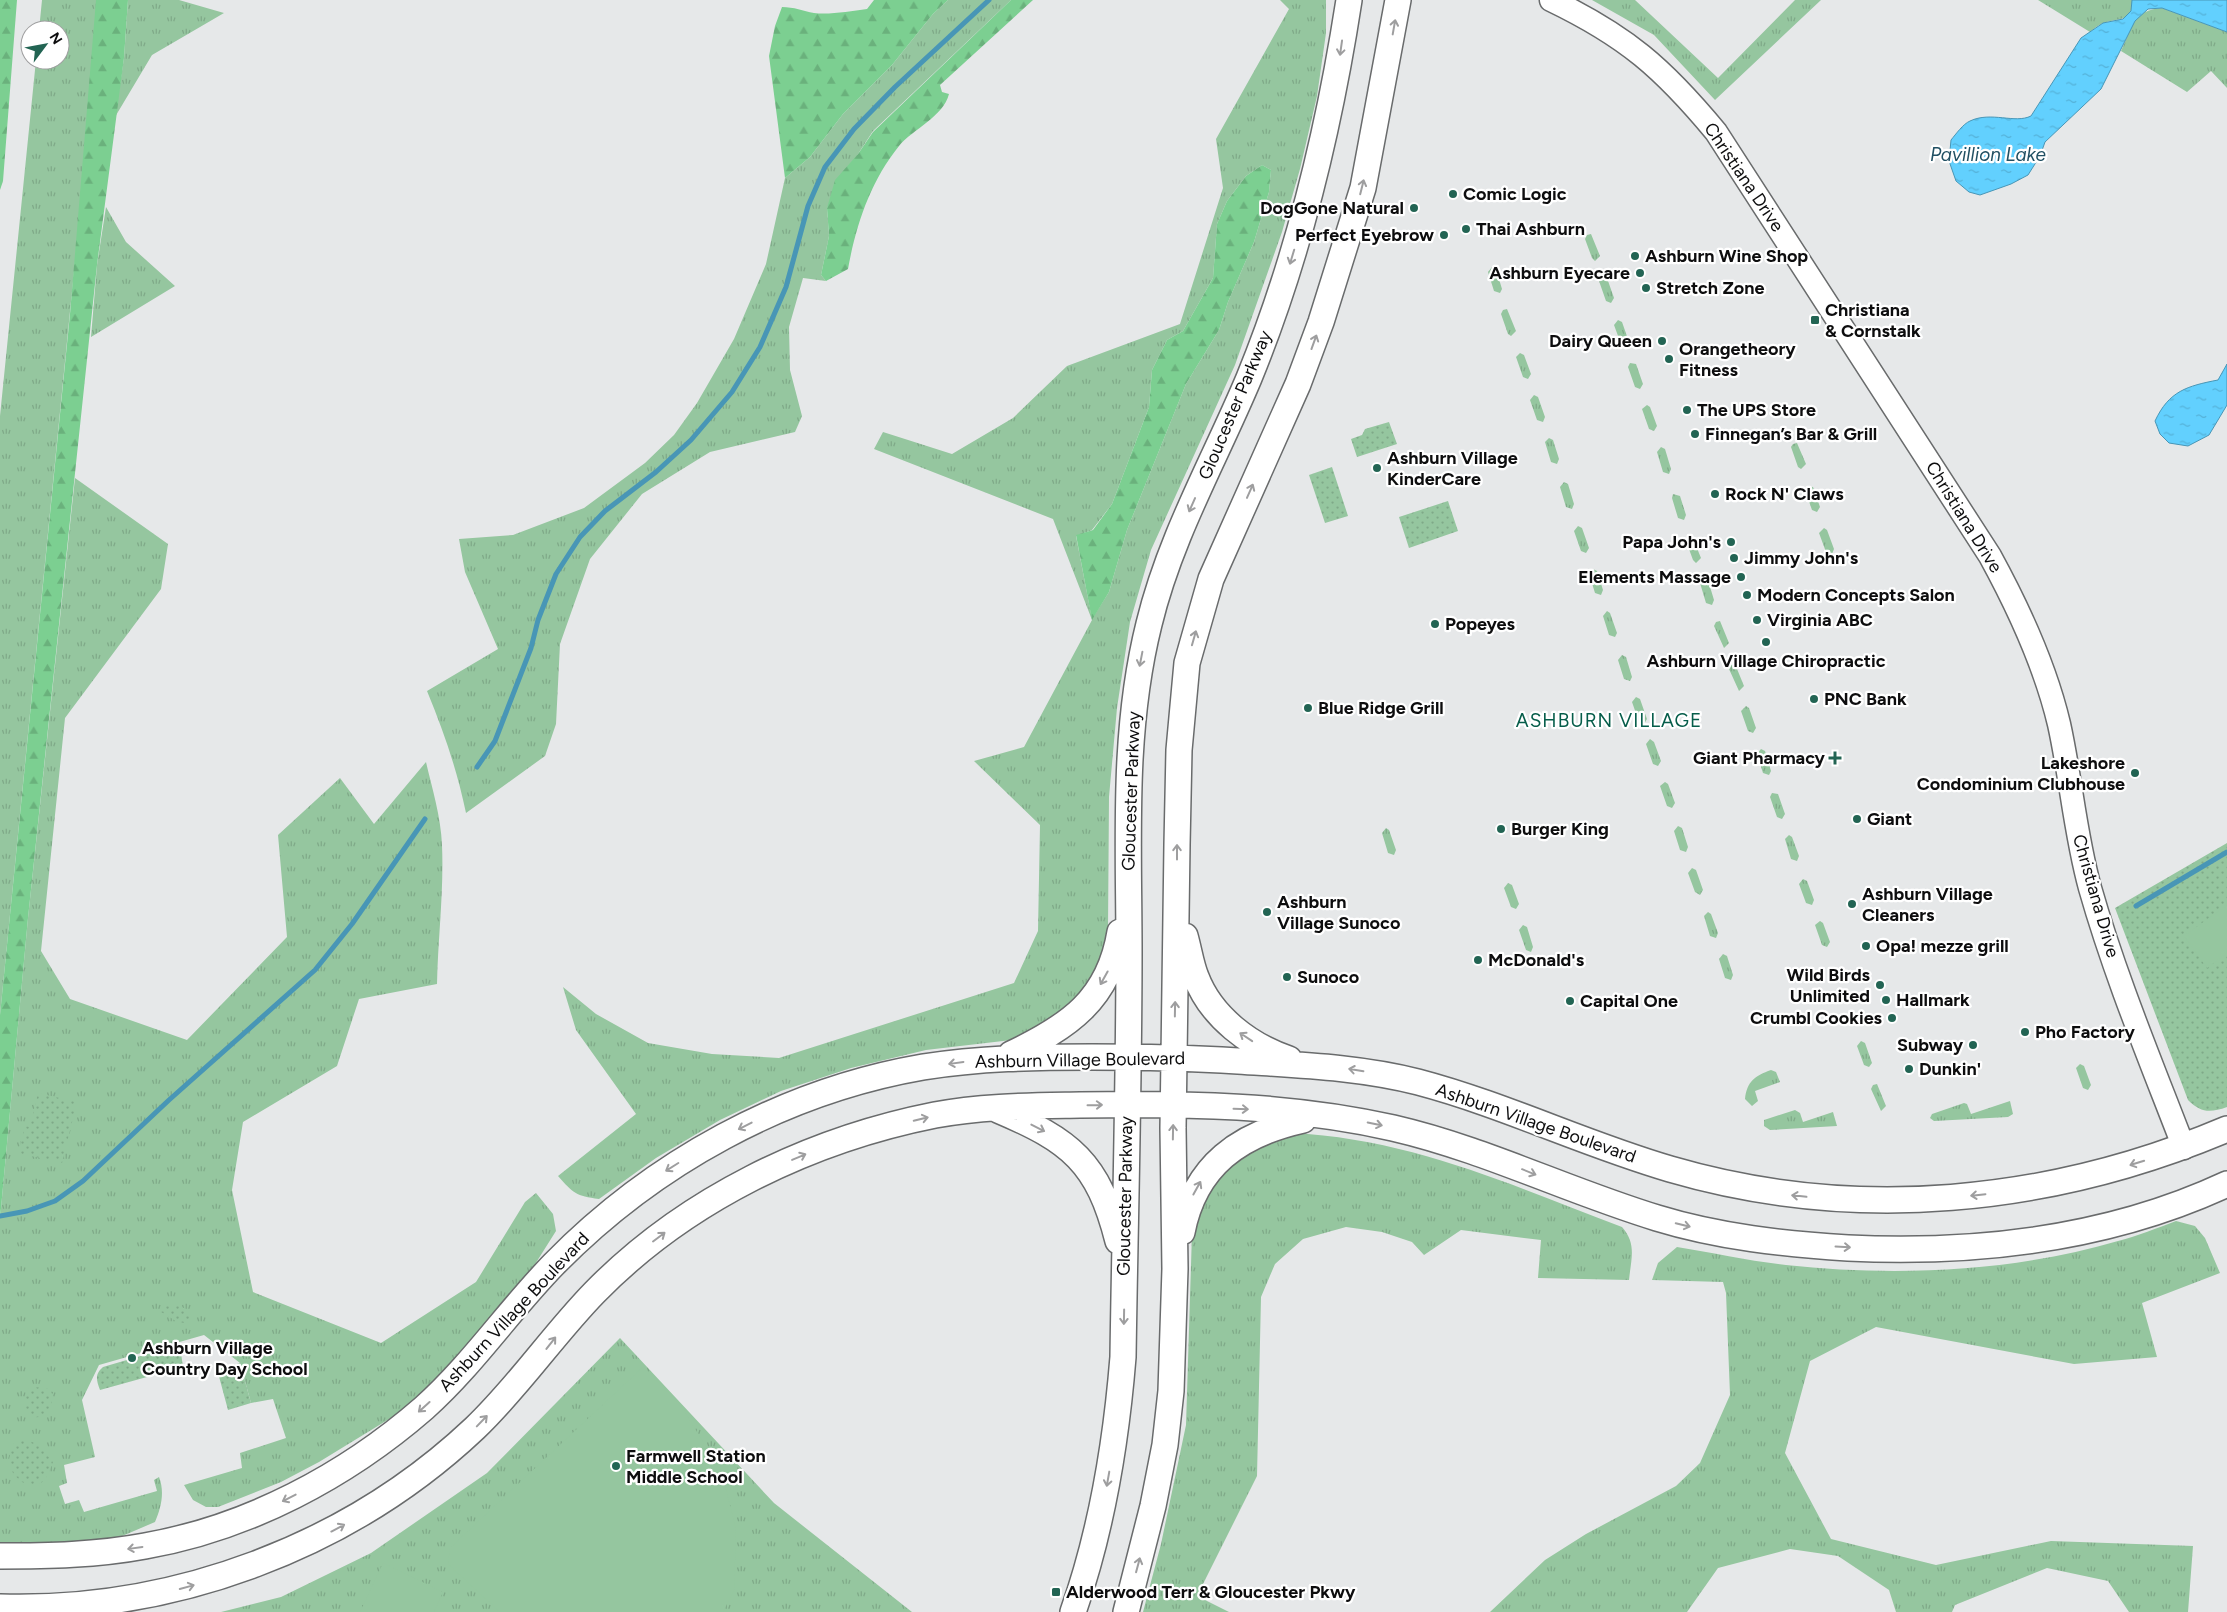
<svg xmlns="http://www.w3.org/2000/svg" width="2227" height="1612" viewBox="0 0 2227 1612" font-family="Figtree,sans-serif">
<style>
.grass{fill:url(#grass-tufts);fill-rule:evenodd}
.forest{fill:url(#forest-firs)}
.park{fill:url(#park-dots)}
.garden{fill:#95c69f}
.water{fill:url(#water-ripples);stroke:#4896b6}
.lines{fill:none;stroke-linecap:round;stroke-linejoin:round}
.stream{stroke:#4896b6;stroke-width:5}
.tertiary-casing{stroke:#696b6c;stroke-width:25}
.secondary-casing{stroke:#696b6c;stroke-width:28}
.tertiary{stroke:#fff;stroke-width:22}
.secondary{stroke:#fff;stroke-width:25}
.oneway{stroke:#9e9e9f}
.poi-dot{fill:#226453;stroke:#fff;stroke-width:2}
.labels{text-anchor:middle;dominant-baseline:central;stroke-width:4.5;stroke-linejoin:round;paint-order:stroke}
.street-label{font-size:18px;fill:#0d0d0e;stroke:#fff}
.poi-label{font-size:18px;font-weight:bold;fill:#0d0d0e;stroke:#fff;text-anchor:start}
.water-label{font-size:19px;font-style:italic;fill:#215063;stroke:#fff}
.neighbourhood-label{font-size:19px;letter-spacing:1px;fill:#065d4a;stroke:#fff}
</style>
<defs>
<pattern id="grass-tufts" width="24" height="20" patternUnits="userSpaceOnUse" patternTransform="scale(1.25)"><rect width="24" height="20" fill="#95c69f"/><path d="M3 7l-1-3M5 7V3M7 7l1-3M15 17l-1-3M17 17v-4M19 17l1-3" fill="none" stroke="#7fa988"/></pattern>
<pattern id="forest-firs" width="22" height="20" patternUnits="userSpaceOnUse" patternTransform="scale(1.25)"><rect width="22" height="20" fill="#7ccf91"/><path d="M5 1l3.5 6h-7zM16 11l3.5 6h-7z" fill="#6ab17c"/></pattern>
<pattern id="park-dots" width="8" height="8" patternUnits="userSpaceOnUse" patternTransform="scale(1.25)"><rect width="8" height="8" fill="#95c69f"/><path d="M2 2h.1M6 6h.1" fill="none" stroke="#7fa988" stroke-width="1.8" stroke-linecap="round"/></pattern>
<pattern id="water-ripples" width="26" height="14" patternUnits="userSpaceOnUse" patternTransform="scale(1.25)"><rect width="26" height="14" fill="#62d0fe"/><path d="M2 4q2-2 4 0t4 0M15 11q2-2 4 0t4 0" fill="none" stroke="#54b1d8"/></pattern>
</defs>
<rect width="100%" height="100%" fill="#e6e8e9"/>
<path class="grass" d="M42 0H101L0 1015V416L36 60H60V30H39Z
M128 0H179L224 13 152 55 115 117 124 58Z
M948 0H1011L873 131 858 154 827 208 829 236 821 275 826 281 803 278 789 327 790 370 802 416 795 432 710 452 642 494 590 559 560 644 556 724 545 756 466 813C457 770 444 732 427 691L498 649 465 572 459 539 513 535 584 508 645 463 674 435 697 403 734 339 766 264 785 178 810 157 843 114 892 65 933 14Z
M1280 0H1326V33L1317 96 1300 169 1282 232 1235 365 1151 550 1130 622 1117 708 1109 797 1108 929 1105 955 1074 1010 1021 1039 926 1050 851 1068 781 1091 720 1120 656 1158 599 1199C576 1196 573 1193 558 1176L636 1114 576 1030 563 987 596 1014 648 1043 712 1054 779 1058 1014 983 1038 931 1040 825 974 761 1024 747 1092 620 1053 519 874 449 883 432 952 454 1013 418 1067 366 1180 324 1223 188 1216 139 1289 9ZM1262 165 1271 170 1269 192 1254 242 1228 302 1219 330 1186 384 1127 530 1109 592 1092 619 1076 536 1092 530 1112 504 1149 407 1152 370 1167 340 1183 331 1213 278 1217 224 1227 201 1246 176Z
M1592 0H1635L1718 78 1795 0H1821L1715 100 1654 35Z
M2038 0H2132C2133 23 2119 17 2104 23 2099 24 2094 29 2090 32Z
M2162 8 2227 32V88L2211 71 2187 92 2121 51C2132 28 2133 10 2162 8Z
M106 207 126 242 175 286 91 337 97 265Z
M1591 234 1600 256 1595 261 1592 258 1585 239 1587 235Z
M1492 267 1496 269 1502 289 1500 293 1494 291 1488 272Z
M1601 277 1607 278 1614 298 1611 303 1606 301 1599 281Z
M1507 309 1516 331 1511 336 1508 334 1501 314 1503 310Z
M1618 320 1622 322 1629 342 1626 346 1621 344 1614 325Z
M1520 353 1524 355 1531 374 1528 379 1523 377 1516 357Z
M1630 363 1636 364 1643 384 1640 389 1635 387 1628 367Z
M1534 395 1538 397 1545 417 1543 422 1537 420 1530 400Z
M1647 405 1650 407 1657 426 1654 431 1649 429 1642 409Z
M1549 438 1553 440 1559 459 1557 464 1551 462 1545 442Z
M1797 443 1806 464 1801 469 1798 467 1791 447 1793 444Z
M1661 447 1665 449 1671 469 1669 474 1663 472 1657 452Z
M75 478 168 544 161 589 65 718 41 951 70 999 187 1040 287 937 278 835 340 778 374 824 426 762C432 788 441 817 442 845 444 891 438 937 437 984L359 999 337 1066 243 1122 232 1190 253 1292 381 1343 476 1282 525 1202 536 1193 553 1214 556 1231 527 1277 463 1356 412 1405 319 1462 281 1482 218 1507H206L193 1500 184 1485 242 1468 240 1453 286 1438 273 1399 251 1403 240 1363 204 1335 99 1365 82 1400 95 1457 64 1465 67 1483 59 1486 65 1504 79 1500 84 1512 157 1491 154 1480 159 1477C165 1492 161 1508 155 1522L99 1546 0 1547V1219L28 918Z
M1564 482 1568 484 1574 504 1572 509 1566 507 1560 487Z
M1807 486 1813 487 1820 507 1817 512 1812 510 1805 490Z
M1673 494 1680 496 1686 515 1684 520 1678 518 1672 498Z
M1578 526 1582 528 1589 548 1586 553 1581 551 1574 531Z
M1824 528 1827 530 1834 549 1832 554 1826 552 1819 533Z
M1692 536 1701 558 1696 563 1693 560 1686 541 1688 537Z
M1593 569 1597 571 1603 590 1601 595 1595 593 1589 574Z
M1704 578 1708 580 1714 600 1712 605 1706 603 1700 583Z
M1607 611 1610 613 1617 633 1615 637 1609 635 1603 616Z
M1720 621 1729 643 1724 648 1714 626 1716 622Z
M1622 655 1626 657 1632 677 1630 681 1624 679 1618 660Z
M1735 664 1744 686 1739 691 1729 669 1731 665Z
M1636 697 1640 699 1647 719 1644 724 1639 722 1632 702Z
M1746 706 1749 708 1756 728 1753 733 1748 731 1741 711Z
M1650 739 1654 742 1661 761 1658 766 1653 764 1646 744Z
M1761 749 1765 751 1771 771 1769 775 1763 773 1757 754Z
M1665 782 1668 784 1675 803 1672 808 1667 806 1660 786Z
M1772 793 1778 794 1785 814 1782 819 1777 817 1770 797Z
M1678 826 1682 828 1688 847 1686 852 1680 850 1674 831Z
M1386 828 1389 830 1396 850 1394 855 1388 853 1382 833Z
M1789 835 1792 837 1799 856 1797 861 1791 859 1785 839Z
M1692 868 1696 870 1703 890 1700 895 1695 892 1688 873Z
M1803 879 1807 881 1814 900 1812 905 1806 903 1799 884Z
M1508 883 1512 885 1519 904 1516 909 1511 907 1504 888Z
M1708 912 1711 914 1718 933 1716 938 1710 936 1704 916Z
M1820 921 1823 923 1830 942 1827 947 1822 945 1815 925Z
M1523 925 1527 927 1533 947 1531 952 1526 950 1519 930Z
M1723 954 1727 956 1733 975 1731 980 1725 978 1719 959Z
M1861 1041 1865 1043 1872 1063 1869 1067 1864 1065 1857 1046Z
M2080 1064 2084 1066 2091 1085 2088 1090 2083 1088 2076 1068Z
M1771 1070 1776 1072 1780 1082 1755 1091 1758 1101 1752 1106 1745 1099C1747 1081 1755 1076 1771 1070Z
M1877 1084 1886 1106 1881 1111 1871 1089 1873 1085Z
M2010 1101 2013 1114 2008 1117 1934 1121 1930 1118 1932 1114 1964 1103 1967 1104 1971 1114Z
M1795 1110 1800 1113 1803 1122 1833 1112 1837 1126 1770 1130 1764 1126V1120Z
M1292 1133C1412 1139 1511 1185 1622 1227 1637 1244 1631 1259 1629 1280L1538 1278 1541 1240 1461 1230 1424 1255 1412 1242 1382 1232 1346 1227 1303 1239 1275 1264 1261 1297 1257 1476 1197 1596 1229 1612H1143L1161 1544 1186 1425 1192 1233 1207 1190 1238 1155Z
M2176 1221 2195 1226 2205 1238 2220 1273 2142 1303 2157 1357 2074 1364 1876 1327 1810 1361 1785 1453 1831 1539 1936 1565 2051 1541 2193 1546 2188 1612H2129L2108 1581 2047 1568 1955 1605 1952 1612H1896L1889 1590 1838 1556 1790 1549 1718 1568 1687 1612H1490L1545 1560 1586 1534 1676 1486 1700 1463 1730 1395 1726 1293 1723 1282 1652 1280 1658 1263 1677 1247C1714 1253 1750 1261 1786 1265 1895 1277 2013 1272 2118 1241 2138 1236 2157 1228 2176 1221Z
M620 1338 774 1503 912 1612H221L281 1597 371 1553 487 1473Z"/>
<path class="forest" d="M0 0H17L3 181 0 190Z
M96 0H128L124 58 97 265 28 918 0 1219V1015L70 314Z
M874 0H948L933 14 892 65 843 114 810 157 785 178 769 56 775 26 782 7C794 7 803 11 814 13 830 15 850 11 867 9Z
M1011 0H1033L940 85 942 92 949 94C943 117 913 129 899 146 870 182 856 225 848 269L826 281 821 275 829 236 827 208 835 180 858 154 873 132Z
M1262 165 1271 170 1269 192 1254 242 1228 302 1219 330 1186 384 1127 530 1109 592 1092 620 1076 535 1093 530 1112 504 1149 407 1152 370 1167 340 1183 331 1213 278 1217 224 1227 201 1246 176Z"/>
<path class="park" d="M1389 422 1397 444 1357 457 1351 439 1362 435 1365 429Z
M1332 467 1348 516 1325 523 1309 475Z
M1448 501 1458 531 1409 548 1399 517Z
M2227 843V1107C2210 1113 2201 1113 2188 1100L2115 908Z
M38 1093 77 1102 62 1163 18 1153 25 1126 30 1127Z
M165 1304C177 1305 193 1307 191 1322L188 1324 176 1321 161 1312 160 1307Z
M171 1347 181 1353 183 1367 100 1390C96 1379 95 1374 103 1367Z
M240 1363 251 1403 228 1410 217 1369Z
M33 1387 46 1388 53 1392 50 1415C39 1417 31 1420 24 1411L26 1390Z
M22 1440C39 1441 43 1450 53 1462 50 1469 47 1479 41 1483 30 1493 10 1475 9 1463 9 1456 12 1449 14 1443Z"/>
<path class="garden" d="M2227 905V953L2207 968 2184 936Z
M643 1367 680 1404 722 1473 736 1530 734 1590 723 1612H500L448 1564 450 1548Z
M383 1563 443 1592 434 1612H360Z"/>
<path class="water" d="M2132 0H2227V32L2162 8 2148 9 2135 21 2101 89 2045 142 2040 156 2028 175 2011 184 1980 195 1969 192 1956 181 1949 161 1951 140C1956 134 1963 124 1970 121 1991 111 2015 124 2031 116L2081 38 2103 23 2123 19 2131 11Z
M2227 364V405L2209 435 2188 446 2169 443 2160 434 2155 421C2169 391 2187 386 2218 380Z"/>
<g class="lines">
<path class="stream" d="M477 767 495 741 531 648 538 620 556 574 580 537 605 511 656 472 691 440 732 392 760 347 786 287 808 206 825 167 854 129 895 87 989 0
M2136 906 2227 852
M0 1216 27 1211 55 1201 83 1181 169 1100 315 970 352 924 425 819"/>
<g class="tertiary-casing">
<path id="tertiary" d="M1551 0C1626 36 1663 68 1716 132L1990 556C2019 609 2045 665 2059 724 2071 778 2075 834 2090 888 2115 976 2151 1062 2184 1148"/>
</g>
<g class="secondary-casing">
<path id="secondary" d="M1185 936C1189 950 1191 965 1196 977 1211 1017 1250 1046 1289 1059
M1011 1054C1068 1027 1109 1000 1120 932
M998 1110C1071 1141 1098 1162 1118 1241
M1182 1232C1195 1165 1240 1134 1303 1120
M0 1556C48 1556 97 1555 145 1546 248 1528 346 1476 424 1408 473 1364 509 1310 554 1264 653 1163 784 1091 923 1067 980 1058 1035 1057 1092 1057 1141 1057 1189 1058 1238 1061 1298 1065 1359 1067 1418 1082 1505 1105 1584 1144 1670 1169 1855 1223 2050 1204 2227 1129
M0 1607C174 1612 349 1547 475 1428 519 1386 553 1335 595 1292 685 1200 809 1140 935 1115 982 1106 1031 1106 1080 1105 1184 1103 1292 1105 1393 1128 1484 1149 1568 1191 1657 1218 1719 1237 1784 1244 1848 1248 1976 1254 2109 1239 2227 1184
M1073 1612C1102 1530 1116 1444 1123 1357 1125 1222 1129 1086 1129 951 1129 841 1122 732 1149 624 1170 537 1215 459 1249 378 1299 256 1329 130 1349 0
M1126 1612 1153 1506 1165 1445 1171 1391 1175 1269 1173 1128 1177 845 1179 750 1187 663 1211 579 1298 384 1321 322 1363 188 1398 0"/>
</g>
<use href="#tertiary" class="tertiary"/>
<use href="#secondary" class="secondary"/>
</g>
<defs><path id="oneway-shaft" d="M-6 0H5M1.5-3L5.5 0L1.5 3" fill="none" stroke-width="1.6" stroke-linecap="round" stroke-linejoin="round" transform="scale(1.25)"/></defs>
<g class="oneway">
<use href="#oneway-shaft" transform="translate(1394 27) rotate(-80)"/>
<use href="#oneway-shaft" transform="translate(1341 48) rotate(98)"/>
<use href="#oneway-shaft" transform="translate(1362 187) rotate(-76)"/>
<use href="#oneway-shaft" transform="translate(1292 257) rotate(107)"/>
<use href="#oneway-shaft" transform="translate(1314 342) rotate(-70)"/>
<use href="#oneway-shaft" transform="translate(1250 491) rotate(-66)"/>
<use href="#oneway-shaft" transform="translate(1192 505) rotate(114)"/>
<use href="#oneway-shaft" transform="translate(1194 638) rotate(-74)"/>
<use href="#oneway-shaft" transform="translate(1141 659) rotate(101)"/>
<use href="#oneway-shaft" transform="translate(1177 852) rotate(-90)"/>
<use href="#oneway-shaft" transform="translate(1104 978) rotate(119)"/>
<use href="#oneway-shaft" transform="translate(1175 1009) rotate(-89)"/>
<use href="#oneway-shaft" transform="translate(1246 1037) rotate(-146)"/>
<use href="#oneway-shaft" transform="translate(956 1063) rotate(172)"/>
<use href="#oneway-shaft" transform="translate(1356 1070) rotate(-171)"/>
<use href="#oneway-shaft" transform="translate(1095 1105) rotate(-1)"/>
<use href="#oneway-shaft" transform="translate(1241 1109) rotate(2)"/>
<use href="#oneway-shaft" transform="translate(921 1119) rotate(-14)"/>
<use href="#oneway-shaft" transform="translate(1375 1124) rotate(12)"/>
<use href="#oneway-shaft" transform="translate(745 1126) rotate(153)"/>
<use href="#oneway-shaft" transform="translate(1038 1128) rotate(27)"/>
<use href="#oneway-shaft" transform="translate(1173 1132) rotate(-89)"/>
<use href="#oneway-shaft" transform="translate(799 1157) rotate(-23)"/>
<use href="#oneway-shaft" transform="translate(2137 1163) rotate(163)"/>
<use href="#oneway-shaft" transform="translate(672 1167) rotate(148)"/>
<use href="#oneway-shaft" transform="translate(1529 1172) rotate(22)"/>
<use href="#oneway-shaft" transform="translate(1197 1188) rotate(-61)"/>
<use href="#oneway-shaft" transform="translate(1978 1195) rotate(174)"/>
<use href="#oneway-shaft" transform="translate(1799 1196) rotate(-174)"/>
<use href="#oneway-shaft" transform="translate(1683 1225) rotate(14)"/>
<use href="#oneway-shaft" transform="translate(659 1237) rotate(-37)"/>
<use href="#oneway-shaft" transform="translate(1843 1247) rotate(3)"/>
<use href="#oneway-shaft" transform="translate(1124 1317) rotate(91)"/>
<use href="#oneway-shaft" transform="translate(551 1343) rotate(-52)"/>
<use href="#oneway-shaft" transform="translate(424 1407) rotate(138)"/>
<use href="#oneway-shaft" transform="translate(482 1421) rotate(-46)"/>
<use href="#oneway-shaft" transform="translate(1108 1479) rotate(100)"/>
<use href="#oneway-shaft" transform="translate(289 1498) rotate(153)"/>
<use href="#oneway-shaft" transform="translate(338 1528) rotate(-28)"/>
<use href="#oneway-shaft" transform="translate(135 1548) rotate(172)"/>
<use href="#oneway-shaft" transform="translate(1138 1565) rotate(-75)"/>
<use href="#oneway-shaft" transform="translate(187 1587) rotate(-15)"/>
</g>
<g class="poi-dot">
<circle cx="1453" cy="194" r="5"/>
<circle cx="1414" cy="208" r="5"/>
<circle cx="1466" cy="229" r="5"/>
<circle cx="1444" cy="235" r="5"/>
<circle cx="1635" cy="256" r="5"/>
<circle cx="1640" cy="273" r="5"/>
<circle cx="1646" cy="288" r="5"/>
<rect x="1810" y="315" width="10" height="10" rx="2.5"/>
<circle cx="1662" cy="341" r="5"/>
<circle cx="1669" cy="359" r="5"/>
<circle cx="1687" cy="410" r="5"/>
<circle cx="1695" cy="434" r="5"/>
<circle cx="1377" cy="468" r="5"/>
<circle cx="1715" cy="494" r="5"/>
<circle cx="1731" cy="542" r="5"/>
<circle cx="1734" cy="558" r="5"/>
<circle cx="1741" cy="577" r="5"/>
<circle cx="1747" cy="595" r="5"/>
<circle cx="1757" cy="620" r="5"/>
<circle cx="1435" cy="624" r="5"/>
<circle cx="1766" cy="642" r="5"/>
<circle cx="1814" cy="699" r="5"/>
<circle cx="1308" cy="708" r="5"/>
<path d="M1832.5 750.5h5v5h5v5h-5v5h-5v-5h-5v-5h5z"/>
<circle cx="2135" cy="773" r="5"/>
<circle cx="1857" cy="819" r="5"/>
<circle cx="1501" cy="829" r="5"/>
<circle cx="1852" cy="904" r="5"/>
<circle cx="1267" cy="912" r="5"/>
<circle cx="1866" cy="946" r="5"/>
<circle cx="1478" cy="960" r="5"/>
<circle cx="1287" cy="977" r="5"/>
<circle cx="1880" cy="985" r="5"/>
<circle cx="1886" cy="1000" r="5"/>
<circle cx="1570" cy="1001" r="5"/>
<circle cx="1892" cy="1018" r="5"/>
<circle cx="2025" cy="1032" r="5"/>
<circle cx="1973" cy="1045" r="5"/>
<circle cx="1909" cy="1069" r="5"/>
<circle cx="132" cy="1358" r="5"/>
<circle cx="616" cy="1466" r="5"/>
<rect x="1051" y="1587" width="10" height="10" rx="2.5"/>
</g>
<g class="labels">
<g class="street-label">
<text transform="translate(1744 177) rotate(56)">Christiana Drive</text>
<text transform="translate(1235 405) rotate(-67)">Gloucester Parkway</text>
<text transform="translate(1964 517) rotate(58)">Christiana Drive</text>
<text transform="translate(1131 791) rotate(-88)">Gloucester Parkway</text>
<text transform="translate(2096 896) rotate(74)">Christiana Drive</text>
<text transform="translate(1080 1060) rotate(-1)">Ashburn Village Boulevard</text>
<text transform="translate(1536 1123) rotate(19)">Ashburn Village Boulevard</text>
<text transform="translate(1125 1196) rotate(-89)">Gloucester Parkway</text>
<text transform="translate(514 1312) rotate(-47)">Ashburn Village Boulevard</text>
</g>
<g class="poi-label">
<text x="1463" y="194">Comic Logic</text>
<text x="1404" y="208" text-anchor="end">DogGone Natural</text>
<text x="1476" y="229">Thai Ashburn</text>
<text x="1434" y="235" text-anchor="end">Perfect Eyebrow</text>
<text x="1645" y="256">Ashburn Wine Shop</text>
<text x="1630" y="273" text-anchor="end">Ashburn Eyecare</text>
<text x="1656" y="288">Stretch Zone</text>
<text x="1825" y="310">Christiana<tspan x="1825" dy="21">&amp; Cornstalk</tspan></text>
<text x="1652" y="341" text-anchor="end">Dairy Queen</text>
<text x="1679" y="349">Orangetheory<tspan x="1679" dy="21">Fitness</tspan></text>
<text x="1697" y="410">The UPS Store</text>
<text x="1705" y="434">Finnegan’s Bar &amp; Grill</text>
<text x="1387" y="458">Ashburn Village<tspan x="1387" dy="21">KinderCare</tspan></text>
<text x="1725" y="494">Rock N' Claws</text>
<text x="1721" y="542" text-anchor="end">Papa John's</text>
<text x="1744" y="558">Jimmy John's</text>
<text x="1731" y="577" text-anchor="end">Elements Massage</text>
<text x="1757" y="595">Modern Concepts Salon</text>
<text x="1767" y="620">Virginia ABC</text>
<text x="1445" y="624">Popeyes</text>
<text x="1766" y="661" text-anchor="middle">Ashburn Village Chiropractic</text>
<text x="1824" y="699">PNC Bank</text>
<text x="1318" y="708">Blue Ridge Grill</text>
<text x="1825" y="758" text-anchor="end">Giant Pharmacy</text>
<text x="2125" y="763" text-anchor="end">Lakeshore<tspan x="2125" dy="21">Condominium Clubhouse</tspan></text>
<text x="1867" y="819">Giant</text>
<text x="1511" y="829">Burger King</text>
<text x="1862" y="894">Ashburn Village<tspan x="1862" dy="21">Cleaners</tspan></text>
<text x="1277" y="902">Ashburn<tspan x="1277" dy="21">Village Sunoco</tspan></text>
<text x="1876" y="946">Opa! mezze grill</text>
<text x="1488" y="960">McDonald's</text>
<text x="1870" y="975" text-anchor="end">Wild Birds<tspan x="1870" dy="21">Unlimited</tspan></text>
<text x="1297" y="977">Sunoco</text>
<text x="1896" y="1000">Hallmark</text>
<text x="1580" y="1001">Capital One</text>
<text x="1882" y="1018" text-anchor="end">Crumbl Cookies</text>
<text x="2035" y="1032">Pho Factory</text>
<text x="1963" y="1045" text-anchor="end">Subway</text>
<text x="1919" y="1069">Dunkin'</text>
<text x="142" y="1348">Ashburn Village<tspan x="142" dy="21">Country Day School</tspan></text>
<text x="626" y="1456">Farmwell Station<tspan x="626" dy="21">Middle School</tspan></text>
<text x="1066" y="1592">Alderwood Terr &amp; Gloucester Pkwy</text>
</g>
<g class="water-label">
<text x="1988" y="154">Pavillion Lake</text>
</g>
<g class="neighbourhood-label">
<text x="1609" y="720">ASHBURN VILLAGE</text>
</g>
</g>
<g transform="translate(45 45) rotate(58)"><circle r="24" fill="#ffffff" stroke="#9e9e9f"/>
<path d="M0-4L9 19L0 12L-9 19Z" fill="#226453"/>
<text y="-8" font-size="14" font-weight="bold" text-anchor="middle" fill="#0d0d0e">N</text>
</g>
</svg>
